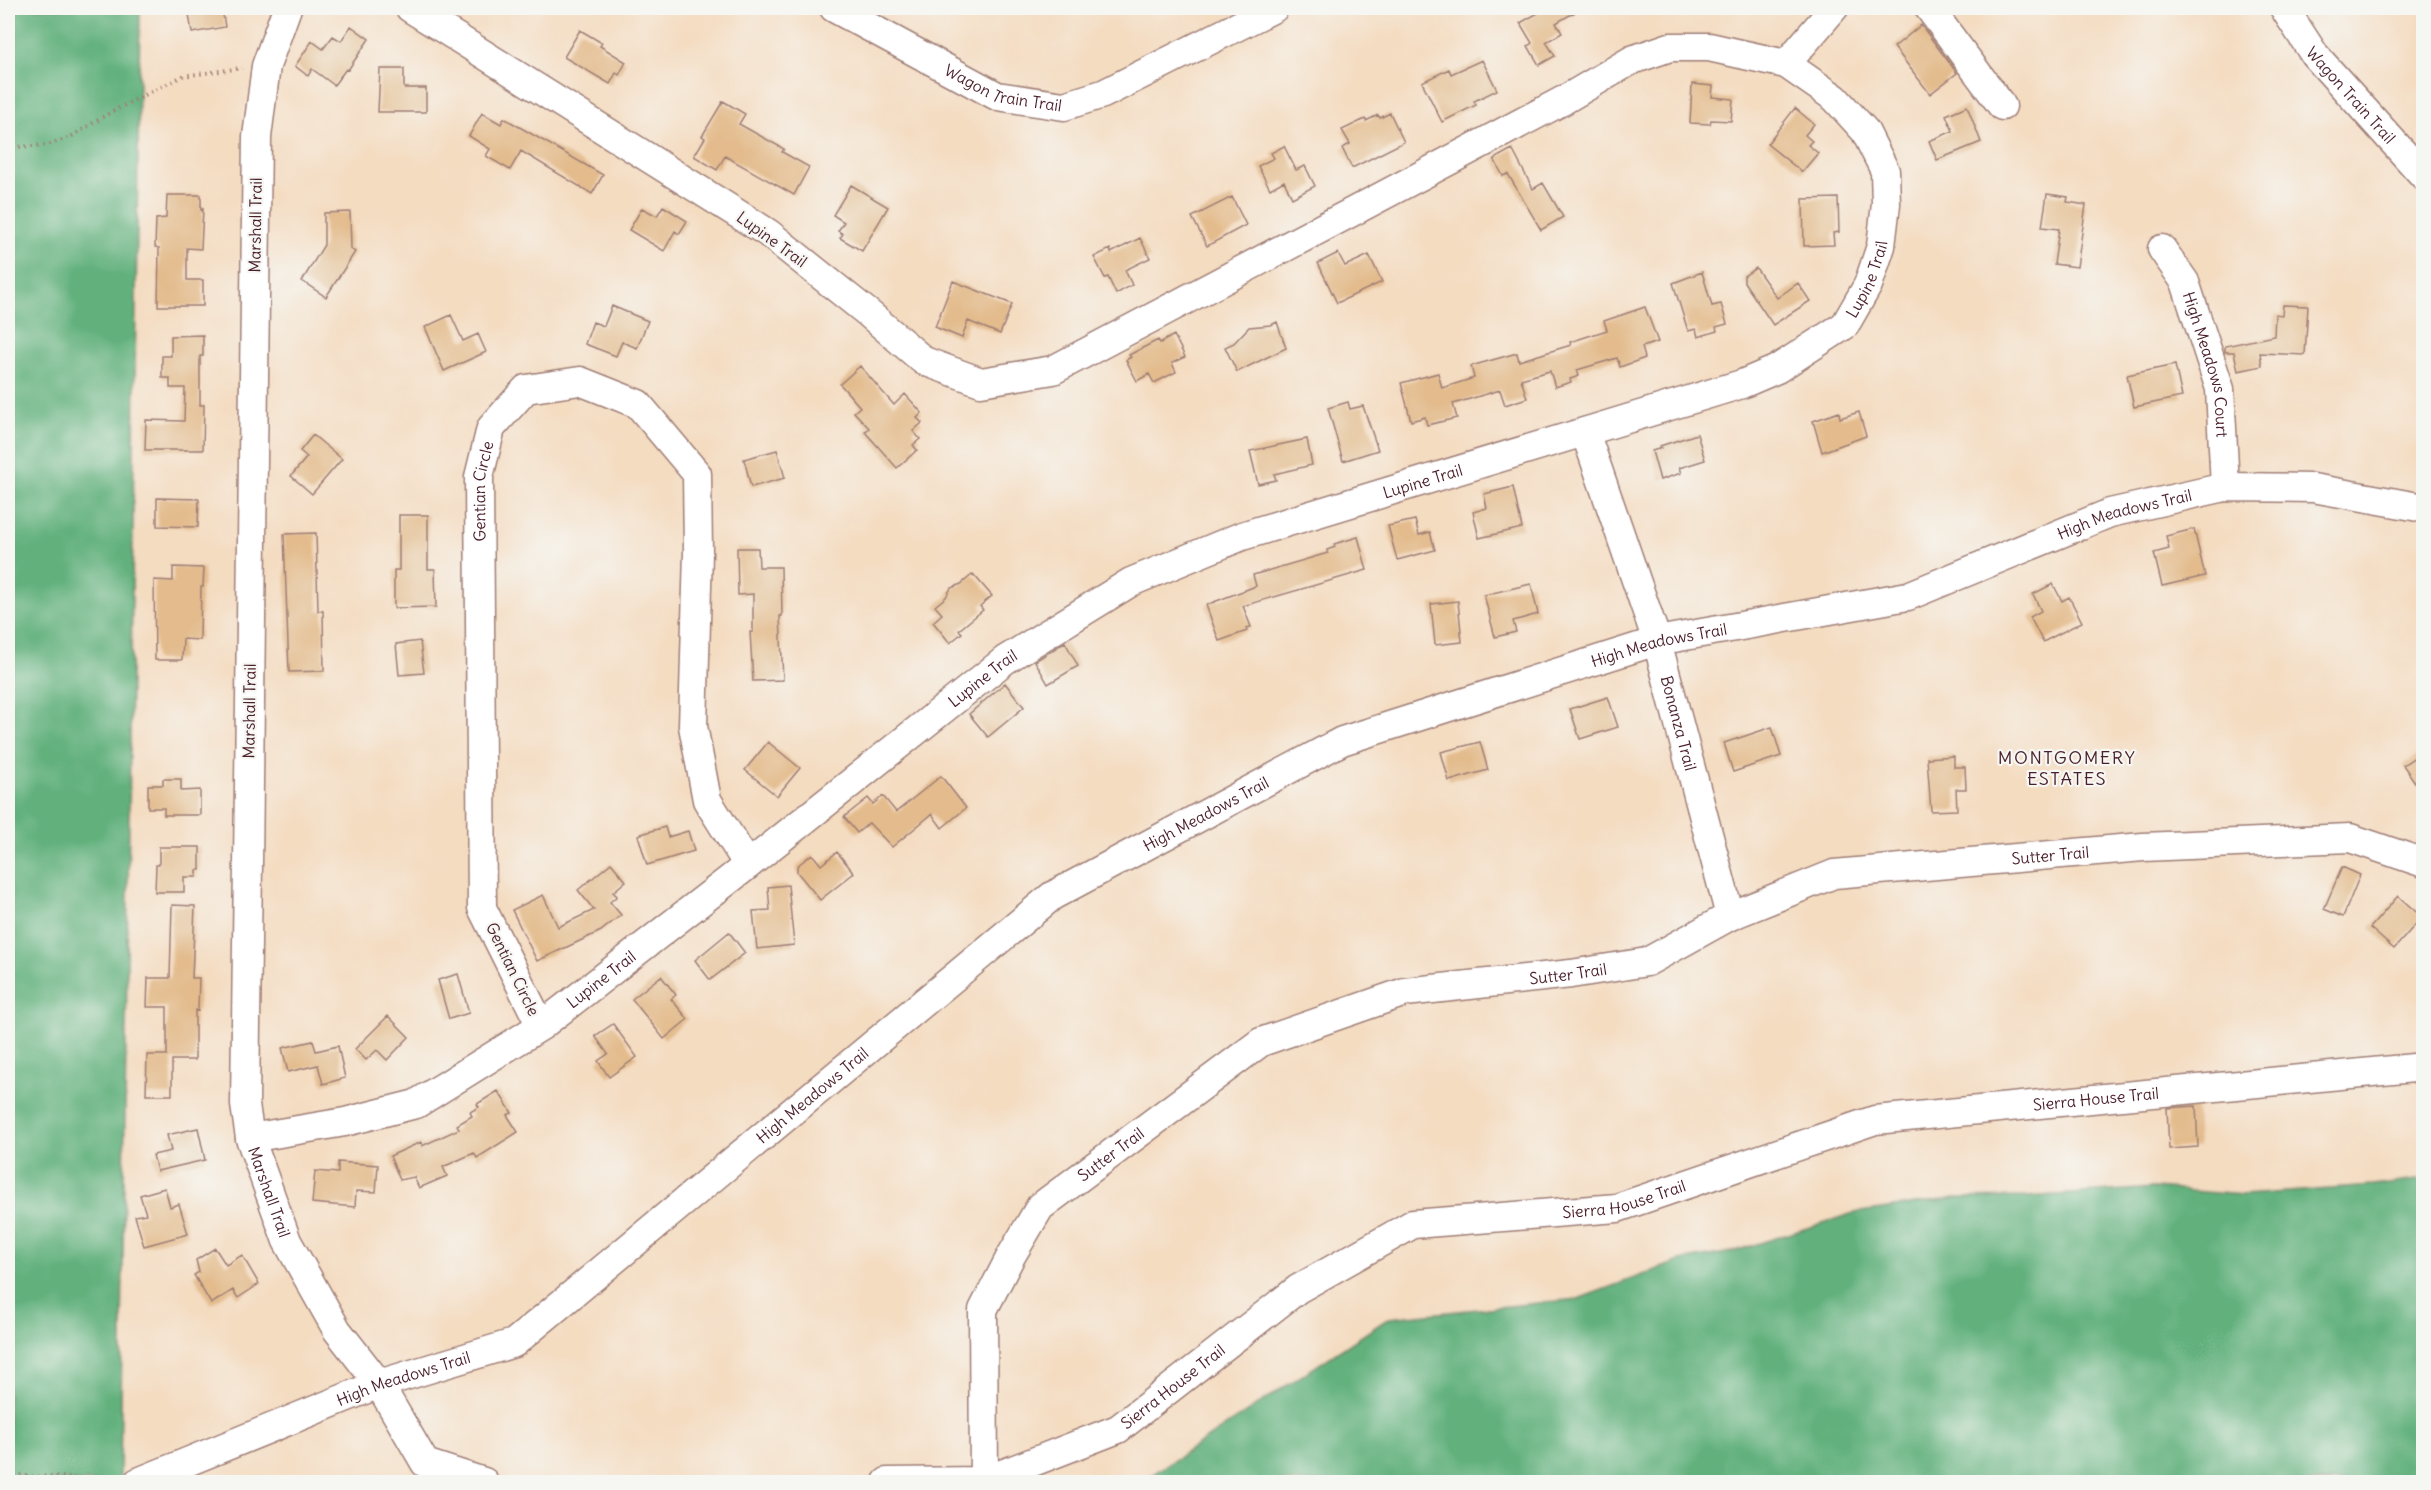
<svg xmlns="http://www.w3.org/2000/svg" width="2431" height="1490" viewBox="0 0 2431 1490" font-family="Delius,sans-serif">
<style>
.forest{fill:#62b17d;stroke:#566854;stroke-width:1.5}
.building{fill:#e3bb8c}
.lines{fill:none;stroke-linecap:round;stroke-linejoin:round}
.minor-casing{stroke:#9f7e76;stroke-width:31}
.path{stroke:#9f7e76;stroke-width:4;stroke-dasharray:1.5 4.5;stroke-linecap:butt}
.minor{stroke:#fff;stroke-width:28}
.labels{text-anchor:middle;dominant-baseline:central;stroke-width:4.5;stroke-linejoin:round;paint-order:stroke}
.street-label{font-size:16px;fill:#4a1f2b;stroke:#f6f6f2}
.neighbourhood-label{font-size:18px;letter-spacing:1.5px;fill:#4a1f2b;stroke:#f6f6f2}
</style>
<rect width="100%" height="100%" fill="#f6f6f2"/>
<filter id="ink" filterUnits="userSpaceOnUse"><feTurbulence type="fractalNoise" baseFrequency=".0167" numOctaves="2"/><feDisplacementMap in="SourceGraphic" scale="12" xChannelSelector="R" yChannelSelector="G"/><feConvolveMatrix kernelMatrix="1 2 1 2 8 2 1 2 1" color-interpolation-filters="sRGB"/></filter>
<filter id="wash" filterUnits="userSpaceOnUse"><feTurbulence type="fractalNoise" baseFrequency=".008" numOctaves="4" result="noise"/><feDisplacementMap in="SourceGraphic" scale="24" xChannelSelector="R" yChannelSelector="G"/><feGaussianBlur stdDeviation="1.35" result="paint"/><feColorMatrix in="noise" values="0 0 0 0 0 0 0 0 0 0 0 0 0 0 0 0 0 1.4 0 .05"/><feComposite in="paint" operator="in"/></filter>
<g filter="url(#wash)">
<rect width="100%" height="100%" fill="#f4dcc1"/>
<path class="forest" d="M8 8H140L120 1482H8Z
M2423 1179V1482H1141L1389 1318 1578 1299 1680 1261 1732 1252 1854 1213 1956 1198 2028 1197 2153 1188 2243 1195 2374 1186Z"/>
<g id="blocks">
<path class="building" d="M188 8H222L225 27 192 33Z
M1547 8H1582L1556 23 1562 33 1546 42 1555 56 1539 65 1528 46 1532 43 1520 23Z
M1921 25 1957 73 1930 94 1894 47Z
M351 26 369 39 348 70 346 69 334 85 312 69 308 76 295 66 312 41 323 49 333 36 341 41Z
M580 30 602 43 600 46 626 62 619 75 616 73 610 84 564 57Z
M1482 60 1497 90 1474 101 1476 105 1442 122 1422 82 1449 69 1451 74Z
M380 69H404V88H426V112H378Z
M1692 84 1713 86 1712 97 1733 99 1731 121 1711 120 1710 124 1690 123Z
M723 101 745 114 739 124 784 149 782 152 809 167 794 195 725 156 717 170 694 156 705 138 702 136Z
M1967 106 1981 142 1937 160 1929 141 1953 131 1946 115Z
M1795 108 1814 124 1805 135 1812 141 1808 145 1818 153 1802 172 1767 144Z
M482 113 501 124 504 118 603 175 592 194 521 151 510 170 486 156 490 149 469 136Z
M1390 113 1404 142 1352 168 1342 148 1350 144 1342 130 1365 119 1366 121 1378 115 1380 118Z
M1284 146 1296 170 1305 166 1315 186 1292 198 1284 181 1270 189 1258 166 1274 158 1271 153Z
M1512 149 1533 189 1543 183 1563 217 1541 230 1508 174 1503 176 1494 159Z
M851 185 888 207 862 251 840 238 843 234 838 231 844 222 833 215Z
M2047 194 2068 197 2067 202 2086 205 2077 267 2054 264 2059 229 2042 227Z
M167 195H201V210L203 209 201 249 187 248V280H203V306H158L159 248 155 247 156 219 166 218Z
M1232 197 1246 225 1207 246 1192 217Z
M1838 198 1839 232 1833 233 1834 245 1804 246 1803 199Z
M663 206 687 221 679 234 675 231 664 251 629 230 642 208 657 216Z
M350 212 351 249 355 252 326 297 302 281 324 245V213Z
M1140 238 1150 258 1125 270 1132 285 1116 294 1108 277 1105 278 1094 257 1110 249 1111 253Z
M1338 253 1345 266 1369 255 1382 282 1337 303 1318 263Z
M1756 268 1777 298 1798 283 1810 301 1773 325 1744 282V276Z
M1702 272 1712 306 1721 304 1727 324 1716 327 1717 331 1698 337 1696 329 1688 331 1673 283Z
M953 281 1012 304 1000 334 968 321 962 338 935 327Z
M2283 305 2308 306 2305 355 2260 353 2262 366 2238 371 2234 352H2225V346L2274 336 2275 314 2282 315Z
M612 306 648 321 637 348 622 342 616 356 585 344 593 322 604 326Z
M1645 307 1658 342 1642 347 1645 358 1620 367 1617 358 1577 370 1579 376 1570 379 1571 382 1555 387 1550 371 1521 379 1527 398 1505 405 1500 390 1453 404 1457 418 1427 425 1425 417 1411 421 1401 383 1438 373 1442 388 1474 378 1471 366 1517 353 1519 361 1571 345 1570 342 1607 330 1604 321Z
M451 315 463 341 478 334 486 352 444 371 425 327Z
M1277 322 1286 348 1237 372 1225 347 1234 343 1249 327 1271 325Z
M203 335V356H200V405H204L203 450H145L146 420 184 421 185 388H170V378H162V356H171V336Z
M1174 335 1185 357 1172 363 1176 372 1154 383 1149 374 1137 381 1126 360 1131 357 1129 355 1158 340 1160 343Z
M2175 365 2182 397 2134 407 2127 375Z
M860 366 894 405 905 394 922 413 917 418 922 423 913 431 920 439 913 445 917 450 897 468 865 432 869 428 854 412 860 407 840 384Z
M1348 402 1350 409 1363 406 1378 450 1343 461 1328 408Z
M1839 412 1840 418 1859 412 1866 436 1822 452 1813 421Z
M1697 434 1705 460 1679 468 1681 473 1660 480 1652 451 1661 448 1660 446Z
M313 435 342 459 312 494 291 476 307 457 300 451Z
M1307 439 1312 465 1274 474 1276 480 1258 484 1250 451Z
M777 450 785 478 751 487 744 459Z
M1513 487 1522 528 1479 538 1473 512 1487 508 1484 494Z
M157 498 199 499 198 527 157 526Z
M399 515H428V569H435L436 607 394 608V570H399Z
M1415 520 1419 535 1430 532 1435 550 1397 560 1388 526Z
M2194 529 2205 576 2162 586 2154 553 2169 549 2166 536Z
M316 533 318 611H323L324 671 289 672 284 534Z
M1358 537 1367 570 1243 606 1251 627 1246 628 1247 631 1219 641 1206 605 1256 586 1253 575 1328 553 1327 550 1335 547 1334 544Z
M737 548H758L759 567H781L782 616H780L783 680 753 681 750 632H753V594L738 595Z
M173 567 204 568 203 587H201L200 640 183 639 182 660H155L154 580 173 581Z
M973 574 992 596 980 606 983 610 959 630 962 633 950 643 933 622 942 614 935 606 946 597 951 588 961 584Z
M1531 584 1538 614 1513 621 1516 632 1495 637 1484 595Z
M2053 584 2062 601 2069 597 2082 622 2043 642 2030 617 2041 611 2033 594Z
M1458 601 1462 642 1435 645 1431 604Z
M420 641 424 673 399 675 396 644Z
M1065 642 1078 666 1048 684 1035 661Z
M1005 683 1024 707 988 737 969 714Z
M1608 697 1618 727 1580 739 1570 709Z
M1772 727 1781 756 1733 772 1724 743Z
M768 742 800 768 777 796 745 770Z
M1480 742 1488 770 1449 781 1441 752Z
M2424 751V795L2403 765Z
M1954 756V767H1965L1966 789H1956L1957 810 1931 811 1927 758Z
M941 776 966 808 942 828 932 814 892 847 869 823 857 833 844 817 868 798 873 804 883 796 896 812Z
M163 779H181V791L200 790V815H164V808H148V785H163Z
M665 827 668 837 688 831 694 851 647 865 638 835Z
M159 847H200V870H197V877H184V892H155L156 865H159Z
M837 852 854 873 820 900 797 872V866L812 854 821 865Z
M611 863 626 881 613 892 617 896 610 902 621 915 601 931 537 961 512 910 543 895 558 927 594 910 578 890Z
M2342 867 2360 875 2343 917 2324 909Z
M788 885 794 945 757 949 753 911 770 910 768 887Z
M2398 896 2422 917 2394 949 2370 928Z
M172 905 195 906 192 978H199L198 1011 195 1010V1060H172V1095H146L147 1055H167V1007H147L148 978H170Z
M729 932 745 953 710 980 695 960Z
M458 974 469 1013 449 1019 438 980Z
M661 976 676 995 671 999 688 1019 664 1039 632 999Z
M388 1016 409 1037 387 1060 377 1050 366 1060 355 1049Z
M613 1024 637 1057 609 1077 598 1061 608 1054 595 1036Z
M313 1041 316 1051 338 1046 345 1078 323 1084 318 1065 288 1072 282 1048Z
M498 1091 512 1113 507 1115 518 1132 477 1158 474 1153 443 1167 447 1176 419 1188 414 1177 400 1180 390 1156 421 1142 422 1146 459 1129 457 1125 472 1116 470 1112 479 1107 477 1104Z
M2196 1106 2198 1147 2169 1149 2167 1108Z
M198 1128 205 1160 157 1171 153 1155 171 1151 167 1135Z
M338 1162 378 1165 376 1192 356 1191 355 1207 312 1203 315 1171 338 1173Z
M165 1188 170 1207 179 1204 188 1234 144 1246 135 1216 146 1214 140 1195Z
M215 1248 226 1265 242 1255 259 1284 238 1298 233 1290 211 1304 194 1275 199 1272 196 1260Z"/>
</g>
</g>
<g filter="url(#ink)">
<use href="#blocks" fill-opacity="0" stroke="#9f7e76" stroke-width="1.5"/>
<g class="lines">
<g class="minor-casing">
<g id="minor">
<path id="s1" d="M287 8 266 66 257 137 245 1105 250 1138 287 1241 337 1330 379 1384 425 1463 484 1482"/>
<path id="s2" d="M834 8 997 96 1064 106 1103 94 1274 8"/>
<path d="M1929 8 2002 106"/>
<path id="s3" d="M2284 8 2314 54 2424 176"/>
<path d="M1786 64 1834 8"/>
<path id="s4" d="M2162 249 2185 282 2220 389 2225 487"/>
<path id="s5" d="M1585 432 1657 641 1730 916"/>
<path id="s6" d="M541 1026 482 908 479 477 491 428 526 389 580 381 638 404 697 474 698 552 693 726 707 800 748 865"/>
<path id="s7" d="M250 1138 345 1122 416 1104 541 1026 748 865 1005 660 1131 582 1242 536 1742 384 1777 369 1845 325 1868 285 1881 246 1886 204 1885 171 1865 131 1835 98 1786 64 1709 47H1670L1632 60 1564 100 1053 370 981 382 924 361 868 313 768 233 410 8"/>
<path id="s8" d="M138 1482 379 1384 514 1343 1052 896 1342 741 1657 641 1908 596 2110 513 2225 487 2313 488 2424 508"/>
<path id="s9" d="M887 1482 984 1481 1118 1429 1298 1289 1413 1224 1617 1208 1875 1120 2424 1067"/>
<path id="s10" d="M984 1482 983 1310 1011 1256 1040 1207 1261 1042 1405 992 1571 974 1647 962 1730 916 1834 874 2143 847 2350 838 2424 863"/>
</g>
</g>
<path class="path" d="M8 150 15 147 47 145 69 138 111 112 183 76 242 68
M8 1474 36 1477 55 1476 99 1482"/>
<use href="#minor" class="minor"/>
</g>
</g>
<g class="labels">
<g class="street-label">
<text stroke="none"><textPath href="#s2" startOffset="189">Wagon Train Trail</textPath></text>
<text stroke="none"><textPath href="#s3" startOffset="110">Wagon Train Trail</textPath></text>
<text transform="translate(255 225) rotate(-89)">Marshall Trail</text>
<text transform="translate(772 239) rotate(36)">Lupine Trail</text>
<text stroke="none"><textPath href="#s7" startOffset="1869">Lupine Trail</textPath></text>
<text stroke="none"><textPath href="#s4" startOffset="126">High Meadows Court</textPath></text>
<text stroke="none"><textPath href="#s7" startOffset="1365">Lupine Trail</textPath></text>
<text stroke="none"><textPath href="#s6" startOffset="549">Gentian Circle</textPath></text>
<text stroke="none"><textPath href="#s8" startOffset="2247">High Meadows Trail</textPath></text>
<text stroke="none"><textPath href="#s8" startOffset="1761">High Meadows Trail</textPath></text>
<text stroke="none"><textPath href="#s7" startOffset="879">Lupine Trail</textPath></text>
<text transform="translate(249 711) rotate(-89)">Marshall Trail</text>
<text stroke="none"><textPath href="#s5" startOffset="306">Bonanza Trail</textPath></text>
<text stroke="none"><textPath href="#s8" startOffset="1275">High Meadows Trail</textPath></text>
<text stroke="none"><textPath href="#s10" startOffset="1386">Sutter Trail</textPath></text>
<text transform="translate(513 969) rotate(64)">Gentian Circle</text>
<text stroke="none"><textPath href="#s10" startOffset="882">Sutter Trail</textPath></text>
<text stroke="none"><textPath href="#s7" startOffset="393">Lupine Trail</textPath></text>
<text stroke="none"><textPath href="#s8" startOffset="789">High Meadows Trail</textPath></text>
<text stroke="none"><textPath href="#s9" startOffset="1300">Sierra House Trail</textPath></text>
<text stroke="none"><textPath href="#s10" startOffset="378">Sutter Trail</textPath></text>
<text stroke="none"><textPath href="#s1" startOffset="1192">Marshall Trail</textPath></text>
<text stroke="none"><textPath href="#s9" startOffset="814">Sierra House Trail</textPath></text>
<text stroke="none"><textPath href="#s8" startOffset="285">High Meadows Trail</textPath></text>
<text stroke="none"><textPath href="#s9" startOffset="310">Sierra House Trail</textPath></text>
</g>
<g class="neighbourhood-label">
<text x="2067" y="757">MONTGOMERY<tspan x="2067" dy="21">ESTATES</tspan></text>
</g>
</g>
<rect width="2431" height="1490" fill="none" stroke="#f6f6f2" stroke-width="30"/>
</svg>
